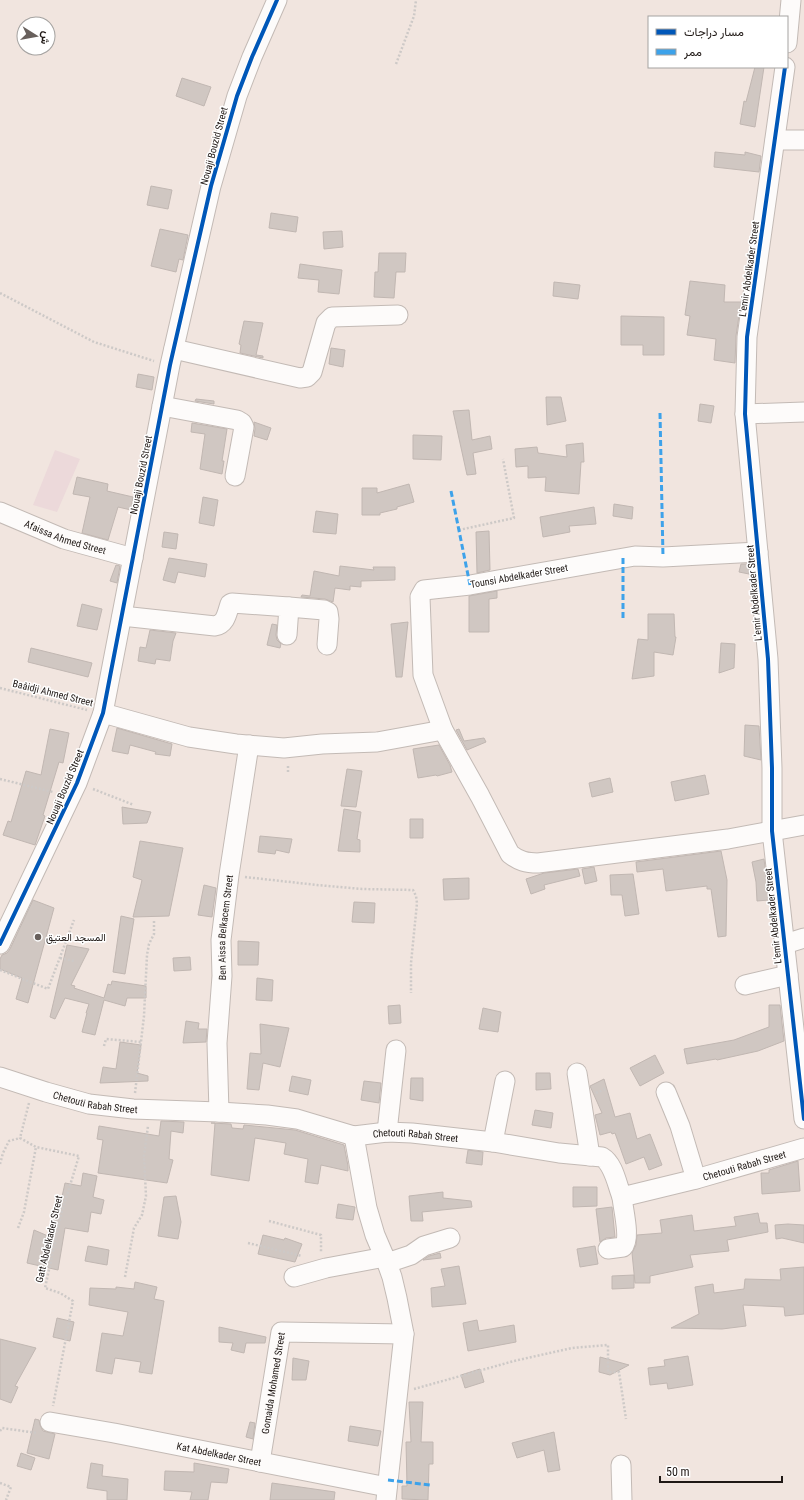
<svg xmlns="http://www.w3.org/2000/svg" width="804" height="1500" viewBox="0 0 804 1500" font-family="'Roboto Condensed',Vazirmatn,sans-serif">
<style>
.medical{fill:#ecd9da}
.building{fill:#d0c7c2;stroke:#c1b7b2}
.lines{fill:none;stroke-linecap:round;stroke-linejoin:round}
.minor-casing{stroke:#c3bab5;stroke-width:21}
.path{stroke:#cdc9c7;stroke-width:2.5;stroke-dasharray:2 2;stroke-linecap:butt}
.minor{stroke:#fdfbfa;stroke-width:19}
.quiet{stroke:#3da2ea;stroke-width:3;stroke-dasharray:6 3;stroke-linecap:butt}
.cycleway-casing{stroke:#fff;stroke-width:6}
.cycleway{stroke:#0057b8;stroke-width:4}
.poi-dot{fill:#68605c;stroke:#fff;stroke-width:1.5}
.labels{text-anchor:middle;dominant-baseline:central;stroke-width:3;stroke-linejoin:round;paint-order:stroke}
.street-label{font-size:10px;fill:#1f1815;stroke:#fff}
.poi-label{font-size:10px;fill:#1f1815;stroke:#fff;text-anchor:start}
</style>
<rect width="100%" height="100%" fill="#f1e5df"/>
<path class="medical" d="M55 450 80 459 57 512 33 505Z"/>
<path class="building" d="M755 67H764L755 127 740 124 744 101 746 102Z
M182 78 211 87 204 106 176 96Z
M715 152 745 155V152L761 156 759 172 714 167Z
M151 186 172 190 168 209 147 205Z
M271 213 298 217 296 232 269 228Z
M160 229 188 235 183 260 179 259 176 272 151 266Z
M342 231 343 247 324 249 323 232Z
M379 253H406L405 272H396L394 298 374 297 375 272H378Z
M300 264 342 270 339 294 318 292 319 280 298 278Z
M690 281 725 285 724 302H741L736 336 735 363 714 360 716 339 687 335 690 316 685 315Z
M554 282 580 285 578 299 553 296Z
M621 316 664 317V355H643V345H621Z
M244 321 263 323 256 355 263 356V358L240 353 241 345 239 344Z
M331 348 345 350 343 367 329 364Z
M138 374 154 377 152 390 136 387Z
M546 397H561L566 421 547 425Z
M196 399 214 401V404L195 401Z
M700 404 714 406 711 423 698 421Z
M469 410 472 440 490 436 492 449 473 453 476 474 467 475 453 411Z
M254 422 271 428 267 440 254 436 255 429Z
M192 423 227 429 222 461H224L222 474 200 469 205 434 191 432Z
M413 435 442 436 441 460 413 459Z
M583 443 584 462H581L579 494 545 491 546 477 528 478V466L516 467 515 449 537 447 538 453 567 457 566 445Z
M77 477 108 484 107 491 133 497 131 510 118 507 108 540 82 533 90 497 73 494Z
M409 484 414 502 397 507V509L380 513V515H362V488H377V493Z
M203 497 218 500 214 526 199 523Z
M614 504 633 507 632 519 613 516Z
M594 507 596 524 569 526 570 532 543 537 540 517Z
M316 511 338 514 336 534 313 532Z
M489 531 490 570 477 573 476 532Z
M164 532 178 534 176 549 162 547Z
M169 558 207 564 205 577 178 572 175 583 163 580Z
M741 564H748L749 574 739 572Z
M116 565 120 566 117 583 110 581Z
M340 566 374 570 373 567H395V580L361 581V587L350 586V590L335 588 333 602 325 599 301 597 302 595 310 596 314 571 339 576Z
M497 591V598L489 599V632H469V596Z
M82 604 102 609 97 630 77 626Z
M648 614H674L675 637H676L673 655 654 652V676L632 679 638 639 648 640Z
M408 622 402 677H396L391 624Z
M272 624 277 625 276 635 277 640 281 644 280 648 267 645Z
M150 630 176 633 173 641 170 661 156 659 155 664 138 661 140 647 146 648Z
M721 643 735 644 734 668 719 673Z
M31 648 92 663 88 677 28 662Z
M745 725 759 726 761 760 744 756Z
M117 728 172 744 170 756 155 754 156 752 130 745 128 754 112 751Z
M50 729 69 733 63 763 59 762 43 815 45 816 35 845 3 835 8 821 11 822 26 771 41 775Z
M459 729 464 741 484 738 486 742 467 750 456 730Z
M439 745 450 765 452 772 437 776 436 775 418 778 413 749Z
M347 769 362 771 356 807 341 806Z
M705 775 709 794 675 801 671 782Z
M610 778 613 792 592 797 589 783Z
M122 807 151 812 147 823 123 824Z
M344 809 361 812 357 839 360 840V852L338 851Z
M410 819H423V838H410Z
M260 836 292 839 289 853 276 850 275 854 258 852Z
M140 841 183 848 169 916 133 917 142 880 133 877Z
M721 851 727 880 726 936 718 937 711 889H707V886L666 891 663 869 637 872 636 862Z
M764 859 769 900 757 901 756 882 752 862Z
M594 867 597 881 585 884 582 869Z
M578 869 580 876 544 885 545 889 531 894 526 879 544 873Z
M633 874 639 914 625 916 622 895H611L610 875Z
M469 878V899L444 900 443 879Z
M204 885 216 888 212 917 198 915Z
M33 900 54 908 28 1003 16 999 22 978 0 969V959L2 955 7 953 10 949Z
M354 902 375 903 374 923 352 922Z
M121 916 134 919 125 974 113 972Z
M238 941 259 942 258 965H238Z
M67 945 89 949 71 985 75 986 74 988 104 998 108 984 111 985 112 981 146 986V998H127L125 1006 104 1000 95 1035 82 1032 87 1013H86L89 1004 65 998 55 1019 50 1017Z
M190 957 191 970 174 971 173 958Z
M257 978 273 980 272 1001 256 1000Z
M400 1005 401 1023 389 1024 388 1006Z
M769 1005H780L784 1041 758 1051 717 1060 716 1059 687 1064 684 1049 734 1040 769 1027Z
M483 1008 501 1012 498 1032 479 1029Z
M186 1021 199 1023 198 1029H207L206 1042 183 1043Z
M260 1024 289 1028 280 1067 263 1063 259 1090 247 1089 250 1053 261 1054Z
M120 1042 141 1045 137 1073 148 1076V1081L100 1083 103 1067 116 1069Z
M655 1055 664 1073 640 1086 630 1068Z
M536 1073H550L551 1089 536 1090Z
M292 1076 311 1080 308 1095 289 1091Z
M411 1078H423V1101L410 1099Z
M604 1079 615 1117 630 1113 637 1139 650 1134 662 1165 649 1170 644 1157 626 1164 615 1133 612 1134 611 1132 600 1135 595 1115 602 1113 590 1086Z
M364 1081 381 1083 379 1103 361 1100Z
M535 1110 553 1113 551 1128 532 1125Z
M161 1121 184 1122 183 1133 171 1131 169 1159 173 1160 167 1183 98 1173 103 1140 97 1139 99 1126 159 1136Z
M211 1123 231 1124 232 1128 243 1129 244 1125 295 1130 344 1145 348 1166V1171L321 1165 318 1184 305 1182 308 1159 284 1154 286 1143 255 1138 249 1181 211 1175 215 1123Z
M468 1150 483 1152 482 1165 466 1163Z
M798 1161 800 1191 762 1194 761 1173H769V1170Z
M83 1173 97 1176 93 1197 104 1200 101 1214 91 1212 88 1232 65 1228 58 1270 27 1263 34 1230 48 1236 55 1204 60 1206 65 1183 81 1186Z
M573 1187H597V1206L573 1207Z
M443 1192V1198L471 1201 472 1207 422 1212 423 1221H411L409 1196Z
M176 1196 181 1222 178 1239 158 1236 164 1197Z
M338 1204 355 1207 353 1220 336 1218Z
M612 1207 615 1237 606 1238 600 1242 596 1209Z
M758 1213 760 1223H767L768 1232 727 1240 729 1251 690 1255 693 1267 650 1276V1283H635L632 1253 636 1245 637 1235 662 1233 660 1220 692 1215 694 1231 736 1226 734 1217Z
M788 1224 804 1225V1243L782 1238 776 1239 775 1225Z
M263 1235 284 1240 285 1238 302 1244 295 1262 258 1254Z
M88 1246 109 1250 107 1265 85 1261Z
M595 1246 598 1264 580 1267 577 1249Z
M440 1253 441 1258 423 1260 429 1256Z
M459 1266 466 1304 432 1307 431 1288 445 1286 441 1269Z
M804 1267V1314L785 1316 784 1307 743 1305 746 1326 722 1329 671 1328 699 1314 695 1287 713 1284 714 1293 744 1289 745 1279 781 1280 780 1269Z
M634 1275V1288L612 1289V1276Z
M135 1282 157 1287 154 1299 164 1301 152 1374 139 1372 141 1362 115 1358 112 1374 96 1371 102 1333 123 1336 128 1312 89 1305 90 1288 116 1289V1287L134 1289Z
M57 1318 74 1322 70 1341 53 1337Z
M477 1320 479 1331 514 1325 516 1342 468 1351 463 1323Z
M219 1327 266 1337 265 1343H246L244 1353 231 1350 233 1343 219 1342Z
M0 1339 36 1348 15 1386 18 1387 11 1403 0 1399Z
M688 1356 693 1385 668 1389 667 1383 650 1385 648 1368 665 1366 664 1360Z
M600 1357 629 1365 610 1375 599 1372Z
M293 1358 309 1361 306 1380H292Z
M480 1369 484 1382 465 1388 461 1375Z
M409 1402H423L421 1442H433V1464H429L428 1500 402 1499V1486H407L406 1442H411Z
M35 1419 39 1420 40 1425 43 1431 55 1434 49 1459 27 1453Z
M250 1422 255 1423 253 1439 246 1437Z
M350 1426 381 1431 378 1446 348 1441Z
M554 1432 560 1470 548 1472 544 1450 517 1458 512 1443Z
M21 1453 35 1458 31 1470 17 1466Z
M91 1463 103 1465 102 1476 128 1479 127 1500H107V1491L87 1488Z
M194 1463 229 1469 227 1483 211 1482 208 1500H190L192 1492 164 1490 165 1471 194 1472Z
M272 1483 335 1492 334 1500H270Z"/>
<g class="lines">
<g class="minor-casing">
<g id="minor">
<path d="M787 43 791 0"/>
<path d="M785 67 747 337 745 414 768 659 772 768V831L804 1119"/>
<path d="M775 140H804"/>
<path d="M174 349 300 378 307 377 312 372 326 323 332 317 398 315"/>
<path d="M162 406 237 420 242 423 244 427 235 476"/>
<path d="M745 414 804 412"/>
<path id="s1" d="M0 512 64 539 133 558"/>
<path d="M758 552 663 557 635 556 470 585 424 590 420 597 423 675 443 730 480 796 510 854C519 861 526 863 538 863L728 839 804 825"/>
<path d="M289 607 324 610 328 612 329 619 327 645"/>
<path d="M122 616 215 626C226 624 227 613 230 604L232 603 289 607 287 635"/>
<path d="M103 713 189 737 236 744 284 748 322 744 377 742 443 730"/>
<path d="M0 944 77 783 103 713 170 365 211 186 237 96 252 57 277 0"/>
<path d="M785 944 804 938"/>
<path d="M745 985 788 975"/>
<path d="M577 1073 590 1156"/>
<path id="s2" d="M0 1077 46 1092 89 1104 133 1109 219 1112 267 1115 297 1119 354 1136 387 1132 412 1133 493 1142 559 1153 602 1157C614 1164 617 1185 622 1197L696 1179 804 1148"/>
<path d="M666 1092 680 1126 696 1179"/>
<path id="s3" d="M219 1112 217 1043 222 976 221 940 229 875 249 745"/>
<path d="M387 1132 396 1050"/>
<path d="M354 1136 367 1208 375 1235 387 1263 392 1277 397 1298 404 1334 386 1500"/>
<path d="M493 1142 505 1081"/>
<path d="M608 1249 623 1247C631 1239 623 1209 622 1197"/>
<path d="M387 1263 411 1255 424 1246 450 1238"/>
<path d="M294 1277 326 1268 385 1257"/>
<path id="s4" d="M50 1422 114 1433 387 1487"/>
<path id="s5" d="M260 1462 281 1332 404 1334"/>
<path d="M621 1465 622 1500"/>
</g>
</g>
<path class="path" d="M396 64 414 16 416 0
M0 293 94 342 154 361
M459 530 514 518 503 459
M0 688 87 710
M288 772V764
M0 779 53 792
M93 789 134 805
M245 877 317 885 362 889 413 890 416 896 417 903 411 963V993
M60 958 74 961
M0 970 48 989 74 920
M104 1046 106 1039 141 1042
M135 1093 144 1016 147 955 149 944 154 934V921
M596 1093 605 1089
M29 1103 20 1138 36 1147 79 1156 61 1215 45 1288 60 1293 73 1301 53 1406
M0 1164 3 1153 9 1141 20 1138
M269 1221 321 1235V1252
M18 1228 24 1212 36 1147
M248 1243 302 1256
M125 1277 134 1228 142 1215 146 1196 144 1156 148 1126
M414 1389 514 1361 572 1348 608 1345V1372H619L626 1419
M0 1431 2 1428 37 1433
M0 1483 11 1487 6 1500"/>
<use href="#minor" class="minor"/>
<path class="quiet" d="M660 413 663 557
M451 491 470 585
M623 558V620
M388 1480 430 1485"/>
<g class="cycleway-casing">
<path id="cycleway" d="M785 67 747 337 745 414 768 659 772 768V831L804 1119
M0 944 77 783 103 713 170 365 211 186 237 96 252 57 277 0"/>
</g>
<use href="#cycleway" class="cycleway"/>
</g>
<circle class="poi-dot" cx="38" cy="937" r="4"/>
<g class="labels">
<g class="street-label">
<text transform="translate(214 146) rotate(-75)">Nouaji Bouzid Street</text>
<text transform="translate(749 269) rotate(-82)">L'emir Abdelkader Street</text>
<text transform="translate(141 475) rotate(-79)">Nouaji Bouzid Street</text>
<text stroke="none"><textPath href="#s1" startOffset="70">Afaissa Ahmed Street</textPath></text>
<text transform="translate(519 576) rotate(-10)">Tounsi Abdelkader Street</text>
<text transform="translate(754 593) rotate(-95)">L'emir Abdelkader Street</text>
<text transform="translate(53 693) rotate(14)">Baâidji Ahmed Street</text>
<text transform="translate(65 787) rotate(-67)">Nouaji Bouzid Street</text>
<text transform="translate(773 916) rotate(-96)">L'emir Abdelkader Street</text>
<text stroke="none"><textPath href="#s3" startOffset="185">Ben Aissa Belkacem Street</textPath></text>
<text stroke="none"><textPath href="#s2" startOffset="99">Chetouti Rabah Street</textPath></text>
<text stroke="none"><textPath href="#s2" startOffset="423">Chetouti Rabah Street</textPath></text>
<text stroke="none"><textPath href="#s2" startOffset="783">Chetouti Rabah Street</textPath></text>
<text transform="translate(49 1239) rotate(-77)">Gatt Abdelkader Street</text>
<text stroke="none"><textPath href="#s5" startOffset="80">Gomaida Mohamed Street</textPath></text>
<text stroke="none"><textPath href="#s4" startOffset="172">Kat Abdelkader Street</textPath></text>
</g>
<g class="poi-label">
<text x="46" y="937">المسجد العتيق</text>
</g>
</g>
<rect x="648" y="16" width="140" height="52" fill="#ffffff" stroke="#a5a3a1"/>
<rect x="656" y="29" width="20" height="6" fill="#0057b8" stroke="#a5a3a1"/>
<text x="684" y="36" font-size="12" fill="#1f1815">مسار دراجات</text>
<rect x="656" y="49" width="20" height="6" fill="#3da2ea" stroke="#a5a3a1"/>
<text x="684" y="56" font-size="12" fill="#1f1815">ممر</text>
<g transform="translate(36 36) rotate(101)"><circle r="19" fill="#ffffff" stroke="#a5a3a1"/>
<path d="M0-3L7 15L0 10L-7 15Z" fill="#68605c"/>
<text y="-6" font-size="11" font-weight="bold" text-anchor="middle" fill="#1f1815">ش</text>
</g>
<path d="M660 1476v6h122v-6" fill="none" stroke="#1f1815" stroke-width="2"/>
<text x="666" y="1476" font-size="12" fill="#1f1815" stroke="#ffffff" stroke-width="3" paint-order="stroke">50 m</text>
</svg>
